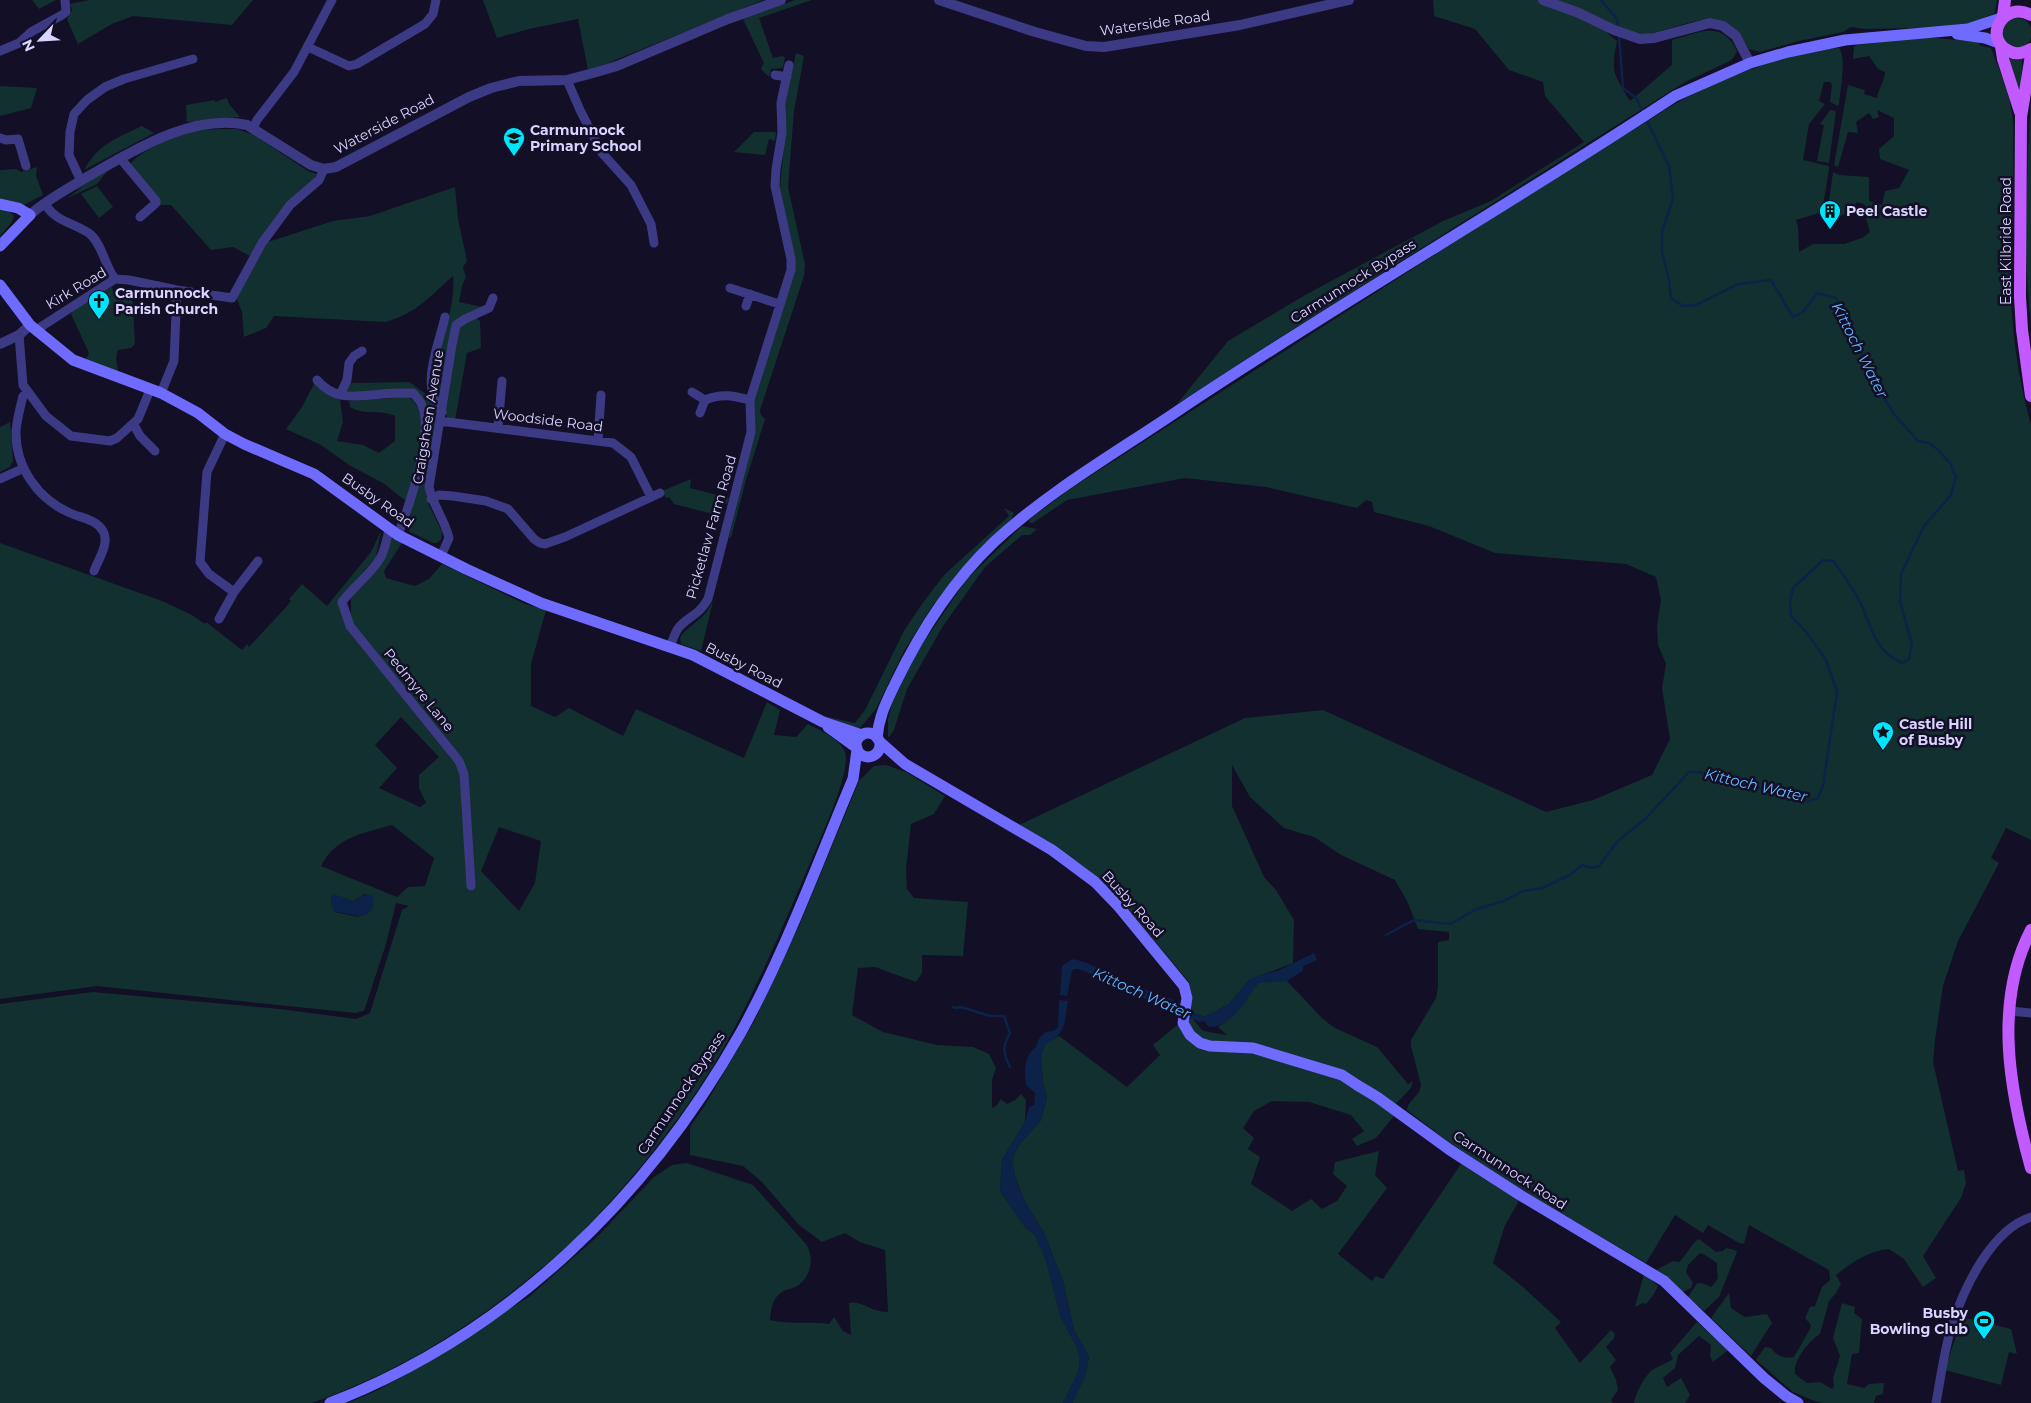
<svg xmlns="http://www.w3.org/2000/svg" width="2031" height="1403" viewBox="0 0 2031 1403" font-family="Montserrat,sans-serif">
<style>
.green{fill:#12302f;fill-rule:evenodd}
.water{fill:#0c2248}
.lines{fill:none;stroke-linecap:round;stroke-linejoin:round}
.stream{stroke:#0c2248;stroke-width:2.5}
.minor{stroke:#3d3a85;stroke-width:9}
.tertiary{stroke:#3d3a85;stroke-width:10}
.secondary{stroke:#6f6bff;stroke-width:11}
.primary{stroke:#c25bff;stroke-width:12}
.labels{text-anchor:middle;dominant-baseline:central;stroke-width:5;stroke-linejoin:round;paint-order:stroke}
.street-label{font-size:14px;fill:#d9d4ff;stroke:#130f26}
.poi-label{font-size:14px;font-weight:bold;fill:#d9d4ff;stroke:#130f26;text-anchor:start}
.water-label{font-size:15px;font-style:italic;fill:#62b6ff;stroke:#130f26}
</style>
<rect width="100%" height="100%" fill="#130f26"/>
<path class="green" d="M32 0H56L39 9Z
M89 0H253L232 25 133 16 112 24 78 44 67 19 72 10 70 4Z
M483 0H763L608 63 588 70 578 19 529 29 497 38Z
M795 0H812L759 18 773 58 782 56 785 57 783 68 771 69 769 77 761 69 764 63 743 19Z
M1433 0H1997L1995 13 1962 27 1865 29 1851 27 1843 32 1799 41 1760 52 1749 49C1727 9 1705 18 1667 29 1659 31 1649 35 1641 34 1630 33 1618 26 1608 23L1607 33 1617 41C1611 72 1613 73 1630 101L1672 65V40C1698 33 1722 19 1737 51L1734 57 1730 61 1685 82 1279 338 1177 404 1228 341 1307 294 1443 221 1491 201 1584 142 1545 96 1543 82 1509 70 1475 29 1434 16Z
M2002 33a15 15 0 1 1 30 0a15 15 0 1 1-30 0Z
M1925 37 1979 42V45L1991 48C1999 69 2009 91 2012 113 2014 124 2013 136 2013 148 2014 185 2012 221 2011 258 2009 314 2016 371 2031 425V840L2006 828 1991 858 1999 863 1958 941 1943 986 1935 1040 1933 1062 1958 1171 1964 1170 1966 1183 1961 1198 1923 1256 1936 1278 1923 1287 1904 1259 1889 1249C1869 1251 1852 1262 1836 1275L1841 1284 1836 1293 1829 1301 1820 1334C1809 1341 1793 1360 1795 1374L1807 1383 1820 1382 1832 1389 1834 1386 1833 1378 1840 1356 1833 1338 1842 1303 1855 1307 1854 1313 1862 1319 1859 1353 1852 1354 1847 1384 1864 1388 1869 1384 1884 1383 1883 1394 1876 1396 1874 1403H1822L1812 1400 1793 1392 1756 1360 1765 1347 1771 1348C1777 1356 1784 1359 1794 1357L1810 1329 1811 1325 1805 1318 1810 1307 1815 1306 1822 1287 1830 1280 1829 1270 1749 1225 1744 1244 1739 1243 1708 1225 1703 1233 1675 1215 1646 1263 1547 1205 1454 1146 1407 1110 1408 1105 1419 1092 1421 1085 1411 1046V1040L1436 998 1438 987V942L1449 940V932L1418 929 1408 903 1395 880 1341 855 1314 837 1284 828 1250 797 1232 765V806L1264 877 1276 890 1294 920 1293 963 1249 980 1229 1004 1205 1017 1189 1011 1193 1000 1189 982 1121 901 1083 866 1019 825 1245 718 1323 710 1546 812 1593 800 1652 775 1670 739 1662 688 1666 664 1658 645 1657 625 1661 600 1656 577 1626 564 1495 553 1429 526 1374 512 1372 502 1366 500 1357 508 1266 487 1185 478 1067 500 1033 523H1030L1029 520 1070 489 1604 146C1629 134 1650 119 1673 105 1715 81 1791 50 1839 48 1847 57 1840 91 1839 104L1838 106 1830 102 1832 85 1830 82H1824L1819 101 1825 104 1809 124 1803 160 1829 166V169L1822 212 1796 220 1798 227 1799 252 1813 244H1844L1862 238 1870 232 1866 218 1865 205 1857 202C1850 212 1834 225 1828 208L1833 172 1840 175 1869 177V201L1882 205 1885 191 1899 188 1909 170 1880 159 1879 149 1894 136V118L1877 110 1879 117 1873 119 1869 113 1856 122 1858 133 1848 132 1838 167 1834 165 1848 85 1865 90 1864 94 1877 98C1878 89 1885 81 1885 72L1878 69 1869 56 1853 59 1854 47 1857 45Z
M796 53 804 56 794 111 788 187 805 264 804 276 760 410 761 415 765 419 746 480 731 538 729 537 755 431 754 399 795 265 780 188 785 133 786 99Z
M2007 56 2022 58 2021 101Z
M0 86 37 88 31 108 0 116Z
M2031 97V324C2022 249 2027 172 2031 97Z
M227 98 229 104 240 117 187 122 186 105 215 100V102Z
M1830 110 1836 111 1829 163 1817 161 1824 125 1820 124Z
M142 126 154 133 84 170C99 143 116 139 142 126Z
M237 129 254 135 308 171 317 174C312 187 296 194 287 204 273 221 262 238 250 256L233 247 211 250 171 205H160L159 198 130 165C136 152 180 134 194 131 208 129 223 129 237 129Z
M754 132H776L775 141 769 139 765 155 734 152Z
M37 167 36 176 43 195 24 205 0 200V170L16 169 21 172Z
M108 170 97 184 68 198 95 176Z
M97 186 113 207 99 218 81 194Z
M455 187 458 219 467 261 463 267 466 277 462 286 459 302 482 307 456 321 439 401C428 359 457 318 453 276 430 296 416 314 385 322L274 316 266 328 244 337 242 312 236 297 268 242 333 221 370 216Z
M0 208 8 210 14 216 12 222 0 236Z
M112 287 114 295 132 290 135 344 131 348 118 350 116 358 118 371 86 359 89 353 71 314 77 307Z
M476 318 480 321 481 348 467 353 455 420 447 418 445 412 458 326Z
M315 382 330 395 340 400 343 422 337 441 363 445 379 453 395 441V416C380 409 366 416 350 407L349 401 408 397C434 410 416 479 406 501L383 483 349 465 321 445 286 429 302 407Z
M409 382 429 396 437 415 426 493 429 505 442 532 441 539 437 543H433L410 532 407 528 430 438 428 417 418 393 348 394 346 390 349 383Z
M10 422 13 461 10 467 0 472V427Z
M691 479 690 488 729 498 727 504 720 503 717 513H709L674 504 669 497 666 498 662 491Z
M1004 508 1014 513 1011 520 960 571 933 605 904 651 876 709 860 728 835 722 819 715 855 723 865 710 905 629 922 604 944 575 1009 516Z
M1022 526 1037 529 1030 535H1022L985 567 943 626 907 689 894 730 888 738V719L892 704 914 656 967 579Z
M381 531 376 557 341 597 351 621V594L391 537 402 543 384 571 386 578 415 586 429 579 442 564 525 604 546 610 531 664V706L555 717 569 708 623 736 636 709 744 758 767 702 780 710 774 735 796 737 808 724C821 731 839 738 845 752 851 770 826 825 818 844 786 919 755 996 713 1066 674 1129 626 1188 574 1240 563 1251 551 1260 539 1270 472 1327 396 1373 312 1403H0V1004L93 992 280 1009 356 1019 370 1013 402 910 409 906 396 903 386 944 364 1011 355 1013 97 986 0 999V543L162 601 190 614 205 624 206 622 242 650 247 644 249 647 287 606 291 601 289 599 302 584 327 606 371 552ZM401 717 439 757 419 775V788L426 803 420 807 379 788 397 768 375 745ZM392 825 434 858 425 886 408 887 397 897 321 866C337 836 362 834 392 825ZM499 827 541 841 535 883 519 911 481 871ZM365 894 373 897 372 909 358 917 335 912 334 895 353 901Z
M713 601 701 651 681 644 680 638C685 629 690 628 697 621 704 616 709 609 713 601Z
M886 765 906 772 945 796 934 814 911 824 906 869 907 889 914 898 968 902 963 956 922 955V973L916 982 875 967 858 968 852 1015 883 1032 937 1045 973 1047 989 1054 996 1068 992 1080V1108L996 1106 1001 1099 1007 1104 1015 1100 1021 1094 1026 1100 1025 1122 1002 1160 1000 1191 1025 1227 1035 1235 1046 1260 1061 1318 1076 1345 1080 1357 1078 1373 1063 1403H347L376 1391 409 1373 530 1296 599 1235 654 1177 672 1165 687 1163 753 1185 806 1244C815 1258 811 1277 797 1286 793 1289 786 1289 782 1292 772 1298 771 1310 770 1320 790 1325 810 1321 829 1324L834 1317 843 1331 851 1335 849 1303C862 1300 872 1313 888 1312L885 1250 860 1242 845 1233 822 1242 799 1225 762 1182 743 1166 690 1155V1127L705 1105 755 1020 799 926 859 781 874 766Z
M1267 981H1287L1321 1017 1333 1027 1377 1047 1408 1084 1413 1081 1411 1088 1394 1106 1369 1097 1394 1116 1376 1138 1357 1146 1352 1139 1364 1131 1351 1115 1309 1102 1272 1101 1254 1111 1243 1128 1254 1138 1248 1149 1260 1157 1251 1184 1292 1211 1311 1199 1322 1209 1337 1201 1347 1186 1333 1174 1335 1162 1379 1151 1375 1175 1387 1188 1338 1254 1372 1281 1376 1276 1383 1279 1461 1164 1519 1201 1505 1225 1493 1263 1523 1287 1561 1322 1555 1328 1580 1363 1611 1330 1615 1334 1614 1338 1606 1347 1616 1360 1610 1367 1616 1380 1618 1390 1611 1400 1613 1403H1072L1085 1376 1089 1357 1074 1330 1063 1281 1044 1233 1024 1200 1015 1176 1012 1160 1018 1146 1041 1120 1047 1098 1043 1084 1041 1055 1045 1044 1059 1036 1127 1087 1160 1055 1153 1045 1176 1026 1192 1018 1203 1031 1227 1035 1218 1027 1236 1012 1258 983Z
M1699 1239 1716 1252 1723 1251 1726 1248 1735 1250 1737 1252 1719 1297 1704 1311 1688 1297 1697 1283 1705 1284 1711 1287C1722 1276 1716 1276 1717 1263L1705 1255 1700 1253 1688 1265 1686 1272 1693 1283 1691 1288 1683 1292 1656 1270 1673 1261 1679 1262C1686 1256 1692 1242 1699 1239Z
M1644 1274 1658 1286 1654 1294 1646 1304 1643 1303 1635 1307Z
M1729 1293 1731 1308 1745 1317 1767 1314 1772 1323 1751 1356 1711 1318Z
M1962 1317 2011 1329 2017 1354 2009 1352 2001 1385 1945 1370Z
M1697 1322 1728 1350 1713 1362 1710 1356 1711 1345 1699 1336 1678 1355 1675 1368 1663 1378 1667 1387 1681 1378 1690 1395 1685 1403H1634C1637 1391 1642 1380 1651 1371 1654 1368 1667 1363 1673 1359L1670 1353Z"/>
<path class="water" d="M334 894 353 901C360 898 366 891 374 897L372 909C363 923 348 912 335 912L331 905V897Z
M1314 953 1317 960 1303 966V971L1287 981 1258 983C1246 1000 1233 1027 1209 1027L1204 1021 1199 1022 1187 1016 1189 1011 1205 1017 1229 1004 1249 980 1262 974 1277 971Z
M1072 959C1091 962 1106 973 1123 981 1142 990 1163 994 1182 1004L1180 1015 1166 1010 1120 986 1079 969H1074L1072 971 1067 996 1060 995 1062 966Z
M1059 1000 1068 1001C1064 1022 1067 1034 1045 1044L1041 1055 1043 1084 1047 1098 1041 1120 1018 1146 1012 1160 1015 1176 1024 1200 1044 1233 1063 1281 1074 1330 1089 1357 1085 1376 1072 1403H1063L1078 1373 1080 1357 1076 1345 1061 1318 1046 1260 1035 1235 1025 1227 1000 1191 1002 1160 1025 1122 1029 1107 1034 1105 1035 1093 1026 1085C1024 1073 1024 1055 1036 1047 1038 1038 1043 1031 1053 1031L1058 1027Z"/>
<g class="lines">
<path class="stream" d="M1601 0 1617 19 1618 28
M1619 36 1623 88 1636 98 1643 112
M1386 935 1414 920 1450 924 1477 909 1504 901 1523 891 1542 888 1570 875 1582 865 1592 868 1599 866 1618 841 1645 819 1689 772H1699L1809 801 1818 798 1823 786 1837 692 1826 660 1807 633 1791 616 1790 601 1793 588 1823 560 1833 561C1844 575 1853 589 1861 604 1873 630 1874 650 1902 663L1909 659 1912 645 1900 601 1901 574 1924 526 1951 495 1956 477 1950 463 1936 448 1929 443 1918 441 1894 414 1874 382 1836 298 1817 293 1803 312 1793 317 1771 280 1738 284 1696 305 1683 306 1671 298 1669 280 1662 252V231L1673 199 1669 166 1646 119
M953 1007 957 1008 961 1007 990 1016H1004L1010 1033C1002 1047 1003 1053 1010 1067"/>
<path class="minor" d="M308 47 349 66 357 64 425 24 433 14 436 0
M0 51 19 43 31 32 62 15 66 12 65 0
M775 75 787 77
M567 80 580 110 602 153 631 185 651 224 654 243
M253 128 257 120 294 72 332 0
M0 138 6 140 18 139 26 166
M120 158 156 201V203L140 217
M81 181 69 155 70 132 74 114 87 100 105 87 124 79 193 59
M45 204C57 223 73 222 90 234 102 244 105 266 115 279
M730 288 779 304
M177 290 232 298 262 243 290 205 319 180 324 169
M746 306 750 294
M36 330 115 279 129 280 177 290 174 361 161 393
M19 335 23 385 46 416 71 436 110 441 117 438 138 419 150 390
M317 380C336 402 356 396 382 394 392 393 403 393 413 393 416 397 421 401 422 406 434 435 409 506 398 535
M692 392 705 400
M340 395 347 380 349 363 354 356 362 351
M23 396C20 408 17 419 16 431 15 467 38 499 70 513 81 518 96 519 103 531 110 543 98 560 94 571
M442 412C419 387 439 345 445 317
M700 413 705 400C722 393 733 396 750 400
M440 421 613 443 631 457 651 497
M134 425 140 436 155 451
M498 427 502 381
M225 434 207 472 200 562 209 574 234 592
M598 440 601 395
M0 479 24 468
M431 499 439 495 453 496 486 501 508 509 534 539 540 543 545 544 565 537 660 493
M389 530C387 538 385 549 381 557 371 574 354 586 342 602L350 626 459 761 464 774 471 886
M441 556 449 538C445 520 433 506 429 487L452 345 456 325 465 319 489 308 493 298
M219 619 234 592 258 561
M670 647C673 640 675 630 681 625 692 614 698 616 708 599L751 432 750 400 791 270V259L775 186 776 169 782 133 781 103 789 65
M2010 1011 2031 1013
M1936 1403C1941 1377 1944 1350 1952 1325 1964 1288 1991 1230 2031 1217"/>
<path class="tertiary" d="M939 0 1035 32 1086 46 1104 47 1240 25 1349 0
M1543 0 1579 13 1614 30 1640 39 1654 38 1710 23 1723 26 1736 36 1750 63
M30 215C46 200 68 189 87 177 133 151 191 113 247 125L311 165 324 169 336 167 469 97 491 88 519 81 567 80 593 73 617 66 728 19 781 0
M0 344 19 335 30 325"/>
<path class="secondary" d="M1957 34 1985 38 1999 43
M0 204 18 208 30 215 0 246
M0 285 30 325 73 360 161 393 198 413 225 434 244 444 314 474 398 535 466 569 541 603 693 655 823 722 862 735
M828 727 857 748
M856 745a12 12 0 1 1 24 0a12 12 0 1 1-24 0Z
M877 738C879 716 886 703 895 684 920 632 952 582 994 542 1050 490 1119 451 1182 408 1344 300 1513 203 1675 96L1750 63 1788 52 1845 40 1968 29 2001 18
M879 741 905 764 1052 850 1095 882 1119 907 1184 986 1187 998 1183 1023 1190 1035 1200 1043 1210 1046 1253 1048 1342 1075 1357 1085 1377 1097 1450 1150 1520 1195 1664 1281 1764 1378 1786 1396 1798 1403
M330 1403C508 1334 647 1198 740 1034 785 953 817 864 853 779L857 750"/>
<path class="primary" d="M2031 15C2004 0 1982 38 2009 51 2016 55 2024 53 2031 49
M2003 16 2005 0
M2001 46 2003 59 2020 112
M2031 55 2021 117 2020 297 2022 330 2031 396
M2031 930C1993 1003 2010 1092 2031 1168"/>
</g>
<defs>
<g id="school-pin" transform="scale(1.125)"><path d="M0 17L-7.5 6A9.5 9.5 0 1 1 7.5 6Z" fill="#00e5ff" stroke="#130f26"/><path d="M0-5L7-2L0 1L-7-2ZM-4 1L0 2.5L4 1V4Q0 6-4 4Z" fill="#111"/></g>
<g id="building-pin" transform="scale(1.125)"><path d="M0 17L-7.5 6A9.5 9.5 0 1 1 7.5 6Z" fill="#00e5ff" stroke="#130f26"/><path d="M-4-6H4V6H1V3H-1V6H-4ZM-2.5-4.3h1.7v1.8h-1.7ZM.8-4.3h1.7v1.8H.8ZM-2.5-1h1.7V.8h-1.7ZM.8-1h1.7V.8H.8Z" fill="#111"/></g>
<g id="church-pin" transform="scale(1.125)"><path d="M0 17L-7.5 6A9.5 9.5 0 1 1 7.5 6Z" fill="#00e5ff" stroke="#130f26"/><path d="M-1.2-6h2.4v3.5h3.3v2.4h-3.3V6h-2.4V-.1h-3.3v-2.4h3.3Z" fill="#111"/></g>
<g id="sight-pin" transform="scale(1.125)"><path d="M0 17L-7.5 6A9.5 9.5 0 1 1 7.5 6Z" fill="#00e5ff" stroke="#130f26"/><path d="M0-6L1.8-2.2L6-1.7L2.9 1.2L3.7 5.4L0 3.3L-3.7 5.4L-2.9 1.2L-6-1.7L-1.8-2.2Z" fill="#111"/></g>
<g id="stadium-pin" transform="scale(1.125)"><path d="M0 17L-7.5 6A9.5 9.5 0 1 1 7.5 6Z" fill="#00e5ff" stroke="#130f26"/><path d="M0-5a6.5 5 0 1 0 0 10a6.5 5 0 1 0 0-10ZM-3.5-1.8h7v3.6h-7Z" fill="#111"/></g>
</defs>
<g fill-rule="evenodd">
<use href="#school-pin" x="514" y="138"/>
<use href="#building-pin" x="1830" y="211"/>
<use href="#church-pin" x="99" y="301"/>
<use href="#sight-pin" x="1883" y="732"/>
<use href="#stadium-pin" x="1984" y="1321"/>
</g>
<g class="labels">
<g class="street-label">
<text transform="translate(1155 23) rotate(-8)">Waterside Road</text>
<text transform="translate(384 124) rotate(-28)">Waterside Road</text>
<text transform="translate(2006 241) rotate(-90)">East Kilbride Road</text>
<text transform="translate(1353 281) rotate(-32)">Carmunnock Bypass</text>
<text transform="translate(76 288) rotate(-31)">Kirk Road</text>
<text transform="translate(428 417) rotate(-81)">Craigsheen Avenue</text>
<text transform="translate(548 420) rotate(7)">Woodside Road</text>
<text transform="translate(378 500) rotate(35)">Busby Road</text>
<text transform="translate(711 527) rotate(-74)">Picketlaw Farm Road</text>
<text transform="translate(744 665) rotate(27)">Busby Road</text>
<text transform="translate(419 690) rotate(51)">Pedmyre Lane</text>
<text transform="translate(1133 904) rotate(48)">Busby Road</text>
<text transform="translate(681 1093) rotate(-56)">Carmunnock Bypass</text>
<text transform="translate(1510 1170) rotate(33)">Carmunnock Road</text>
</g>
<g class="poi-label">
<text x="530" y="130">Carmunnock<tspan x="530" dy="16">Primary School</tspan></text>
<text x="1846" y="211">Peel Castle</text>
<text x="115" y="293">Carmunnock<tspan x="115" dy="16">Parish Church</tspan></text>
<text x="1899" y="724">Castle Hill<tspan x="1899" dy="16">of Busby</tspan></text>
<text x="1968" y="1313" text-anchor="end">Busby<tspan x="1968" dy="16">Bowling Club</tspan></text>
</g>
<g class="water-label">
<text transform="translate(1860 350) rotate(63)">Kittoch Water</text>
<text transform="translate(1756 785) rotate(13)">Kittoch Water</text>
<text transform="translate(1142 993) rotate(24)">Kittoch Water</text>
</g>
</g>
<g transform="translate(40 40) rotate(245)" stroke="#130f26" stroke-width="4" paint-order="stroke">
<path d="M0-4L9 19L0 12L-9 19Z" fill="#d9d4ff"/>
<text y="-8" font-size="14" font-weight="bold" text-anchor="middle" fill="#d9d4ff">N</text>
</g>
</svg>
